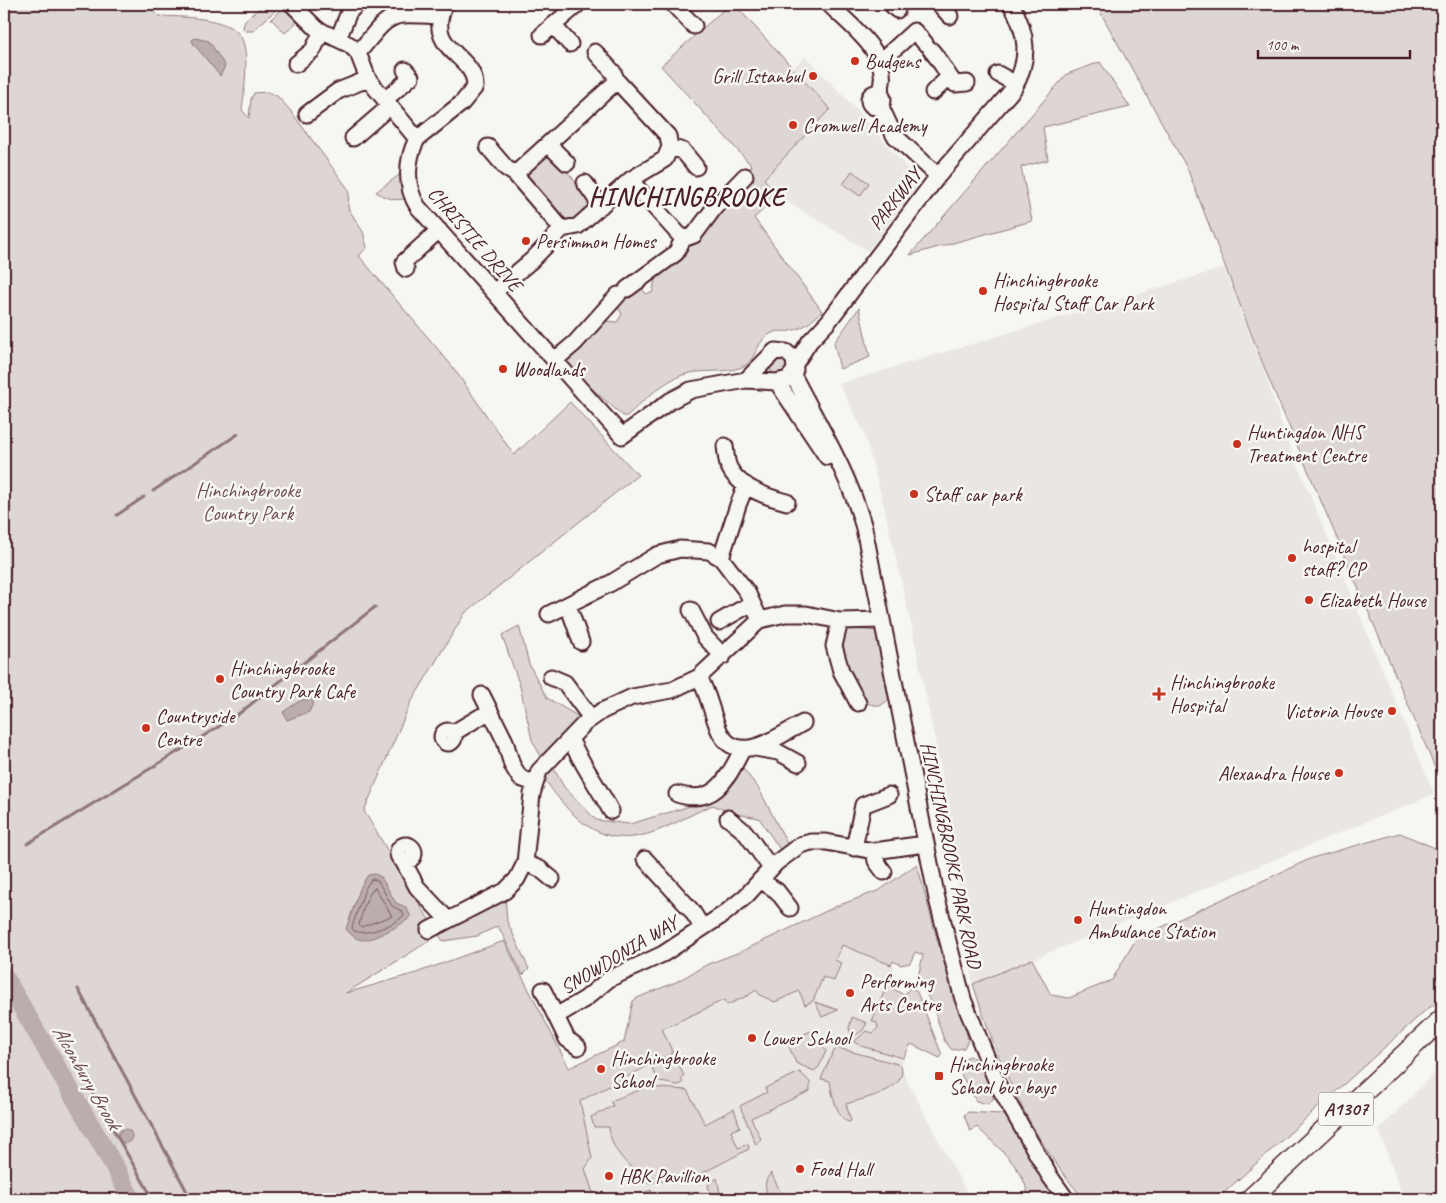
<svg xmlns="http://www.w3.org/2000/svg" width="1446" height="1203" viewBox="0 0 1446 1203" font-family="Caveat,sans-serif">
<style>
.built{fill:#e9e6e3}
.green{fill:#ddd6d5;stroke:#947a80}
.water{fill:#bbadae;stroke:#8e747a}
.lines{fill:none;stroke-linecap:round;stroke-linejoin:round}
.shore{stroke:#77585f;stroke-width:1}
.stream{stroke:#8e747a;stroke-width:3}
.river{stroke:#bbadae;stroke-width:19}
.minor-casing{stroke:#4a1f2b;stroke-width:19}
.major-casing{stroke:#4a1f2b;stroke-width:22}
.minor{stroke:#f6f6f2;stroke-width:15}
.major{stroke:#f6f6f2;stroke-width:19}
.poi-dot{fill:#c8321e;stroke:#f6f6f2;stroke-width:2}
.labels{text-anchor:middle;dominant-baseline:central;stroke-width:5;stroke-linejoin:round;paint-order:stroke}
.shield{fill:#f6f6f2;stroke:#7e6067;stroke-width:1}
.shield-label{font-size:19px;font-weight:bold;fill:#4a1f2b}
.poi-label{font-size:20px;fill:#4a1f2b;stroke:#f6f6f2;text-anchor:start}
.street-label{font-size:20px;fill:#4a1f2b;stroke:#f6f6f2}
.park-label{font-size:20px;fill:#6f4d56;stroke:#f6f6f2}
.water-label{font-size:21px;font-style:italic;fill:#6c4a52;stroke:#f6f6f2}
.district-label{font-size:25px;font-weight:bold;letter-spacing:1px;fill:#4a1f2b;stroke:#f6f6f2}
</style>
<rect width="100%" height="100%" fill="#f6f6f2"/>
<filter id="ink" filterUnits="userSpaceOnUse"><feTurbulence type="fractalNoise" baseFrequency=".02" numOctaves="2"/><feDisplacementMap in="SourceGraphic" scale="10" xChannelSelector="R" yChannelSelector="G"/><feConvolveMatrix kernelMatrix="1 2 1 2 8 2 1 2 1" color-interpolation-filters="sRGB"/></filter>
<g filter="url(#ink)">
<path class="built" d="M730 4H734L793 68 806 57 853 106 916 178 915 188 868 251 778 196 661 66Z
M1224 268 1262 364 1284 432 1434 794 973 984 940 765 911 623 883 502 864 432 839 384Z
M504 941 569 1068 834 942 895 966 887 985 891 986 911 1044 901 1064 904 1075 970 1199H319L344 994 416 973Z
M1442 1065V1199H1404L1379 1130Z"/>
<path class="green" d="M4 4H147L158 16C180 17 228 16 241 37 250 52 244 93 242 110L249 118 251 99 254 93 267 92 277 96 290 110 349 190 348 208 363 232 367 247 359 256 452 366 514 455 570 402 638 475 465 613 410 704 364 811 431 923 427 925 434 938 346 993 416 973 504 941 569 1068 624 1042 633 1001 637 998 676 982 708 964 740 952 837 906 880 890 917 864 940 950 966 1030 968 1040 964 1048 952 1050 944 1040 933 1007 918 977 923 955 915 952 910 963 901 965 893 961 891 965 842 945 835 960 841 963 834 981 823 977 813 1001 805 1005 799 991 775 1002 760 995 756 990 749 995 727 1005 724 1000 662 1029 673 1053 580 1101 592 1158 585 1169 595 1199H4Z
M264 4H282L253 31H246L243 28 245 20Z
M730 4H734L830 109 764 179 778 196 754 218 822 311C812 321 805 328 790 331 784 332 777 330 772 333 757 339 757 357 746 365 733 374 702 369 686 374 664 380 643 401 627 416H623L579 377 564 360 604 321 617 322 622 314 617 306 641 287 646 294 653 292 655 276 725 206 731 201 743 203 746 198 743 191 749 178 745 173 752 166 661 66Z
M1103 4H1442V784L1268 377 1187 168 1098 8Z
M285 7 298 21 285 33 271 19Z
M1100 62 1130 107 1043 127 1048 160 1021 167 1032 221 910 255 1067 74Z
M547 152 571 176 592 206 572 220H564L526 178 527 170Z
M852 171 869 183 860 196 843 184Z
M402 173V187L407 198C397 202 385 198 376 192Z
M859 308 870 357 840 369 834 343Z
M780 356 789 364 785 373 776 375 771 371 769 365Z
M519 626 529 664 547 698 584 720 544 762 532 740 520 686 502 635Z
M853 629 878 631 890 699 880 706 860 702 841 666 840 630Z
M549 760 564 787 596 820 630 824 717 798 729 787 739 763 759 789 790 849 783 854 759 818 731 813 713 805C696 812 680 821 664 828 604 855 572 820 541 774Z
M1400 833 1442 851V1000L1427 1009 1217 1199H1084C1030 1139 997 1060 973 984L1032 959 1051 995 1069 998 1112 980 1136 939 1312 858Z
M505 895 507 921 529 969 523 975 498 926 477 936 443 941 436 931Z
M887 985 904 995 911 987 917 992 942 1055 940 1058 911 1044 903 1058 861 1046 854 1042 866 1031 873 1033 878 1028 877 1023 872 1021Z
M815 1002 838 1010 822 1017Z
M852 1017 867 1023 863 1030 852 1038 849 1028Z
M811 1031 826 1051 819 1067 814 1071 796 1063 787 1042Z
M838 1048 901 1065C909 1091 864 1098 846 1104L851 1121 848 1122C837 1118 831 1091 830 1081L821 1079 833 1052Z
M675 1056 684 1076 681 1078 683 1083 678 1085 660 1082 652 1069Z
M970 1056 979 1061 992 1088 993 1099 988 1104 976 1101 958 1069V1061Z
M800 1072 810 1082V1091L751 1118 761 1139 756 1145 740 1106 767 1092 765 1088Z
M647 1087 687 1090 705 1124 734 1109 740 1127 731 1131 738 1148 748 1144 749 1149 695 1177 648 1183C630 1166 611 1153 609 1127H594L591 1117 613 1106 611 1101Z
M968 1112 1001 1114 1007 1117 1059 1199H1028C1027 1169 996 1146 977 1127L970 1131 964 1115Z
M771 1173 784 1199H769C765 1188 763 1182 771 1173Z
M717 1178 721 1198 725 1199H712L708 1185Z
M651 1190 653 1199H627Z"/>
<path class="water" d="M195 38 209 41 225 66 220 76 193 43 192 40Z
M315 699 309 712 287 720 283 712 301 700Z
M375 874 381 877 396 903 406 907 411 917C403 924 374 940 363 940 356 940 350 934 346 929L361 886 368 875Z
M118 1136a7 7 0 1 1 14 0a7 7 0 1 1-14 0Z"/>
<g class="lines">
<path class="shore" d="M372 879 378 881 392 906 402 911 404 915C395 925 367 936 354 931L352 927 365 889Z
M375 888 392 916 361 927 359 925C362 914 366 894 375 888Z"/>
<path class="stream" d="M153 491 238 434
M117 515 144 497
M232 719 375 607
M27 844 223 724
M78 989 191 1199
M71 1056 153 1199"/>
<path class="river" d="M4 976 117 1171 131 1199"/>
<g class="minor-casing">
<path id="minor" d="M292 4 317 29 350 45 358 53 368 79 417 139
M445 4C423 52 476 53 475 87L462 103 417 139C406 160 405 187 418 207L622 436 670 401 691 390 746 380 777 382 788 379 795 370 794 359 786 352 775 351 746 380
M673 4 694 26
M829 4C851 27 895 56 879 93
M891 4 897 10
M940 5 950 16
M553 25 570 44
M542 35 578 4
M338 39 349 12 357 4
M931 50C941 61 945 72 955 84L967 83
M595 52 613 72 617 81
M358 53C392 12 386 13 440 16
M880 62 914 31 925 43
M296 64 313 50 322 31
M998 74 1016 84
M933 92 949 77
M869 100a7 7 0 1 1 14 0a7 7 0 1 1-14 0Z
M385 100 411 77 405 70
M880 105 894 135 938 176
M307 114 338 91 368 79
M353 138 390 106
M548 144 567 163
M488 147 506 168 515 174
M670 147 683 151 696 167
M630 180 683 239
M585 183 601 206
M406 269 404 262 439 230
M627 289 676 253 683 239 694 235 715 207 745 176
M494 292 532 260 562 229 578 226 630 180 665 159 670 147 668 136 617 81 515 174 562 229
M555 360 575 343 618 295
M795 364 810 341 828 322 938 176 1014 88C1030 59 1028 33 1011 4
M793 375C819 426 849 473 864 528L937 899 963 999 998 1085 1049 1175 1066 1199
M777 382 827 457
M725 446C726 452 726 463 730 469 740 488 767 497 787 502
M721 558 738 505 746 485
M568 605 581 642
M691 610 705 637 723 656
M549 614 611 583 657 555 680 549 709 551 721 558 747 592 760 620
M840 621 834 646 841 671 858 703
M719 622 752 603
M551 677 565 683 591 718
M699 677C708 693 711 710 718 728 735 770 778 736 803 723
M482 695 505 741 512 765 520 778 534 783
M442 737a6 6 0 1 1 12 0a6 6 0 1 1-12 0Z
M453 733 490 711
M570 739C582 764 598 787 611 811
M755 748 778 752 798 763
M677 794C715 806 727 779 742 750
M728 818 745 832 771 868
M398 853a8 8 0 1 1 16 0a8 8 0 1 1-16 0Z
M854 848 863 805 889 795
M874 851 876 861 884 872
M645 859 692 911 702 927
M403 861 417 887 448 920
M525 863 540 869 552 879
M760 880 777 891 790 908
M429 930 505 891 517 879 525 863 532 794 539 771 585 723 602 711 632 697 672 690 699 677 760 620 785 614H806L840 621 881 620
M543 990 567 1039 578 1047
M556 1016 585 999 609 979 663 954 724 914 746 896 776 863 800 845 811 842H826L874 851 925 844"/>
</g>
<g class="major-casing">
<path id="major" d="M1250 1199 1442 1019"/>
</g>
<use href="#minor" class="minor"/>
<use href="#major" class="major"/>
</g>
</g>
<g class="poi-dot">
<circle cx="855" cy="61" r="5"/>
<circle cx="813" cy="76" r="5"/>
<circle cx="793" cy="125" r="5"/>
<circle cx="526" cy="241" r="5"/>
<circle cx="983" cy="291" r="5"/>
<circle cx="503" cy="369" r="5"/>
<circle cx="1237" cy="444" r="5"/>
<circle cx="914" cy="494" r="5"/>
<circle cx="1292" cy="558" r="5"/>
<circle cx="1309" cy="600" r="5"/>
<circle cx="220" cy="679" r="5"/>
<path d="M1156.5 686.5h5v5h5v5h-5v5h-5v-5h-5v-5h5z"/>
<circle cx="1392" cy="711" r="5"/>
<circle cx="146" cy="728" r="5"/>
<circle cx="1339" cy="773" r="5"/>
<circle cx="1078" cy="920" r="5"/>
<circle cx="850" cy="993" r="5"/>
<circle cx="752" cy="1038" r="5"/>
<circle cx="601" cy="1069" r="5"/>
<rect x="934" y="1071" width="10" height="10" rx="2.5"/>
<circle cx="800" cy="1169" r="5"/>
<circle cx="609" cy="1176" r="5"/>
</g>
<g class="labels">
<rect class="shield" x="1318.5" y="1092.5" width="55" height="33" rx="4"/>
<g class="shield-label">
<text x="1346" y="1109">A1307</text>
</g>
<g class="poi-label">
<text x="865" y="61">Budgens</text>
<text x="803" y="76" text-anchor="end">Grill Istanbul</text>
<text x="803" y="125">Cromwell Academy</text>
<text x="536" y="241">Persimmon Homes</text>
<text x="993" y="280">Hinchingbrooke<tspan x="993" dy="23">Hospital Staff Car Park</tspan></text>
<text x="513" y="369">Woodlands</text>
<text x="1247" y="432">Huntingdon NHS<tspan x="1247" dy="23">Treatment Centre</tspan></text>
<text x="924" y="494">Staff car park</text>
<text x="1302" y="546">hospital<tspan x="1302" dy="23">staff? CP</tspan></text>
<text x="1319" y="600">Elizabeth House</text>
<text x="230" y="668">Hinchingbrooke<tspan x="230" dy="23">Country Park Cafe</tspan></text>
<text x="1170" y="682">Hinchingbrooke<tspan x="1170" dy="23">Hospital</tspan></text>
<text x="1382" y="711" text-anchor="end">Victoria House</text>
<text x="156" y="716">Countryside<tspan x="156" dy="23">Centre</tspan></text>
<text x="1329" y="773" text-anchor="end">Alexandra House</text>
<text x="1088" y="908">Huntingdon<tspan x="1088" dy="23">Ambulance Station</tspan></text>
<text x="860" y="981">Performing<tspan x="860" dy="23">Arts Centre</tspan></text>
<text x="762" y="1038">Lower School</text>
<text x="611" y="1058">Hinchingbrooke<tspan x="611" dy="23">School</tspan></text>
<text x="949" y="1064">Hinchingbrooke<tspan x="949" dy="23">School bus bays</tspan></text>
<text x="810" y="1169">Food Hall</text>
<text x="619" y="1176">HBK Pavillion</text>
</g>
<g class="street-label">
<text transform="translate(895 199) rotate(-52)">PARKWAY</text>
<text transform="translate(475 239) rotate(49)">CHRISTIE DRIVE</text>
<text transform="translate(951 855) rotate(78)">HINCHINGBROOKE PARK ROAD</text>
<text transform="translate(619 955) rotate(-31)">SNOWDONIA WAY</text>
</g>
<g class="park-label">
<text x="248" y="490">Hinchingbrooke<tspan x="248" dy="23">Country Park</tspan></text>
</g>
<g class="water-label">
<text transform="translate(87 1077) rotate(60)">Alconbury Brook</text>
</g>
<g class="district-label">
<text x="687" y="197">HINCHINGBROOKE</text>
</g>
</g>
<rect width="1446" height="1203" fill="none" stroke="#f6f6f2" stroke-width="20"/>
<rect x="10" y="10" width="1426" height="1183" fill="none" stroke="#4a1f2b" stroke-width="2" filter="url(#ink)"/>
<path d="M1258 50v8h152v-8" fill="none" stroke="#4a1f2b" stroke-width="2.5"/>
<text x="1266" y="50" font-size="15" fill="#4a1f2b" stroke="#f6f6f2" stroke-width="4" paint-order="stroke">100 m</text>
</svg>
